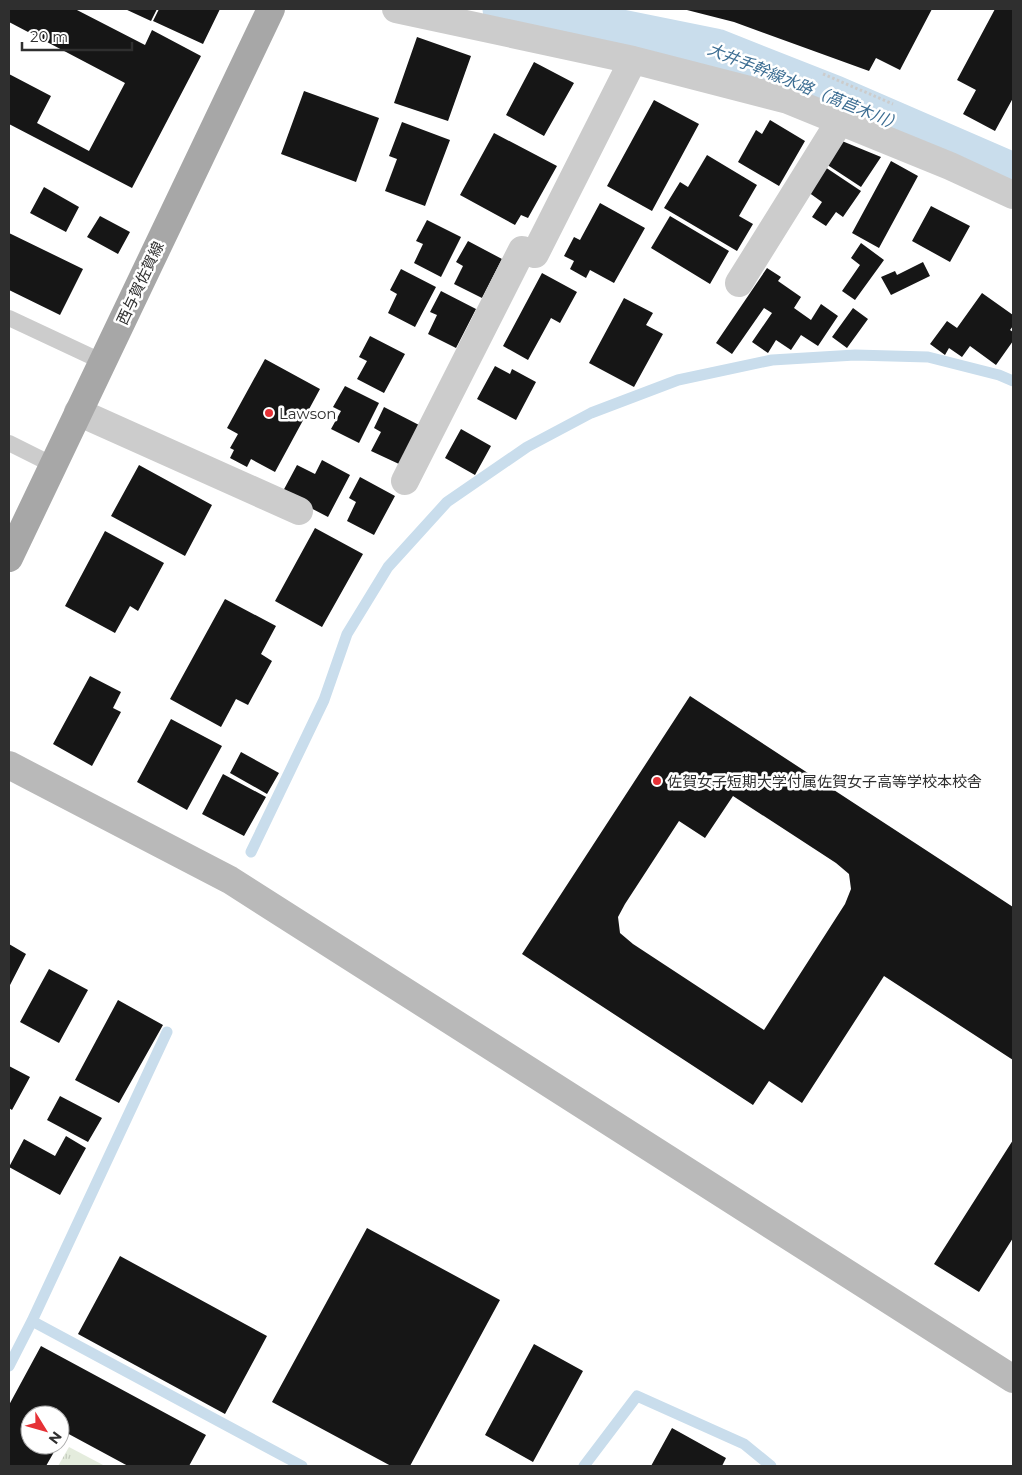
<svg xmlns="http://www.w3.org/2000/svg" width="1022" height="1475" viewBox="0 0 1022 1475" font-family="Montserrat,'Noto Sans JP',sans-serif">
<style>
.park{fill:url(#park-tufts)}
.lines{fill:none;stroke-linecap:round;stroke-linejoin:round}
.stream{stroke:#c9ddec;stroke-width:11}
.canal{stroke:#c9ddec;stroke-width:39}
.building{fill:#161616;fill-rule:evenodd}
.path{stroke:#ccc;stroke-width:3;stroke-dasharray:2.5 2.5;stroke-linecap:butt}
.lane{stroke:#ccc;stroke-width:16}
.street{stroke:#ccc;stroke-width:28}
.secondary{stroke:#b9b9b9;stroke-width:28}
.primary{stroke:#a7a7a7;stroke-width:28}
.poi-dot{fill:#e63136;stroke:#fff;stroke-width:2}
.labels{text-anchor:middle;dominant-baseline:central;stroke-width:5;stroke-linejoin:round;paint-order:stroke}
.street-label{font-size:15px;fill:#2f2f2f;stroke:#fff}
.poi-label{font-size:15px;fill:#2f2f2f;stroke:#fff;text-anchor:start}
.water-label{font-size:16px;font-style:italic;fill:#3c6d92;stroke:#fff}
</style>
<defs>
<pattern id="park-tufts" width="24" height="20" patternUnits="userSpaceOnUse" patternTransform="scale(1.25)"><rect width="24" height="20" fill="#e4ecdd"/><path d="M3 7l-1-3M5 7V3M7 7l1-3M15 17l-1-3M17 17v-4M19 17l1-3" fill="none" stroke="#c4cbbe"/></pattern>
</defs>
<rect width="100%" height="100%" fill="#fff"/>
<path class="park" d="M69 1447 105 1466H58Z"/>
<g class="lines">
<path class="stream" d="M251 852 324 700 347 634 388 567 447 502 527 447 591 413 678 380 772 360 855 355 928 357 999 375 1013 381
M32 1321 302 1466
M9 1366 32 1321 167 1032
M584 1466 637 1396 744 1444 771 1466"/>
<path class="canal" d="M502 9 567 18 716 48 835 95 1013 172"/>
</g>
<path class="building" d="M9 9H75L145 45 152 30 201 56 132 188 9 124V74L51 96 37 123 89 151 125 83 9 22Z
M125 9H157L151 21Z
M159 9H220L203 44 153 21Z
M683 9H932L900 70 876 58 869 71 734 22Z
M995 9H1013V98L995 131 963 114 976 90 957 80Z
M417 37 471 56 448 121 394 103Z
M534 62 574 83 544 136 506 115Z
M304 91 379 118 356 182 281 154Z
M654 100 699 124 652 211 607 186Z
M770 120 805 141 779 186 738 162 756 130 762 134Z
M402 122 450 140 425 206 385 191 397 159 389 156Z
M494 133 557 166 528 218 521 215 515 225 460 195Z
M842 141 881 157 861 187 826 164Z
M707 155 757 185 739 216 753 224 737 251 664 208 680 182 688 187Z
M891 161 918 176 879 248 852 233Z
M825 167 861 191 843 217 836 212 826 226 812 217 822 202 808 192Z
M44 187 79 207 66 232 30 213Z
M600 203 645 228 614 283 590 270 586 278 570 269 574 261 564 256 574 237 580 240Z
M931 206 970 226 950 262 912 241Z
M100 216 130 232 118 254 87 237Z
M670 216 729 251 710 284 651 248Z
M427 220 461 237 441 277 414 263 423 244 416 241Z
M9 233 83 269 60 315 9 290Z
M468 241 502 259 482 298 454 284 463 266 456 262Z
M861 243 884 260 855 300 842 291 860 265 851 258Z
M923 262 930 276 891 295 881 277 895 271 897 275Z
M767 268 781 277 778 281 801 297 794 308 811 320 821 304 838 316 818 346 801 335 791 350 776 340 768 353 752 342 772 313 764 308 732 354 716 343Z
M401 269 436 287 415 327 388 313 397 294 390 290Z
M542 273 577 292 560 323 551 318 528 360 503 346Z
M441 291 476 309 456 348 428 334 437 315 430 312Z
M982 293 1013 315V326L1010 330 1013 332V341L996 365 970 346 962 357 949 348 945 355 930 344 947 321 957 328Z
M624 298 653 313 646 325 663 334 634 387 589 363Z
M853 308 868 319 847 348 832 337Z
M370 336 405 354 384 393 357 379 367 361 359 357Z
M265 359 320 389 275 472 251 459 247 467 230 458 234 450 230 448 238 434 227 428Z
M495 366 510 374 512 369 536 382 516 420 477 399Z
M345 386 379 403 359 443 331 429 341 411 333 407Z
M384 407 419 425 399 464 371 451 381 432 374 428Z
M461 429 491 446 475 475 445 458Z
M322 460 350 475 328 517 282 493 297 465 315 474Z
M139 465 212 505 185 556 111 516Z
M360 477 395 496 374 535 347 521 356 502 349 498Z
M315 528 363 554 322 627 275 601Z
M105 531 164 563 138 611 130 606 115 633 65 606Z
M225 599 276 626 261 654 272 661 248 705 236 699 221 727 170 699Z
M90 676 121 692 113 708 121 712 92 766 53 744Z
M690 696 1013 907V1060L884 976 802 1103 769 1081 753 1105 522 954ZM733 796 836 863 849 874 851 889 845 904 764 1030 633 944 620 933 618 917 625 904 679 821 705 838Z
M171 719 222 746 187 810 137 782Z
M241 752 279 773 267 794 230 773Z
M223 774 266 797 244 836 202 814Z
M9 944 26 954 9 987Z
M49 969 88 990 59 1043 20 1022Z
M118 1000 163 1025 119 1103 75 1080Z
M9 1066 30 1077 12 1110 9 1108Z
M60 1096 102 1118 88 1142 47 1120Z
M66 1136 86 1148 60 1195 9 1167 24 1139 55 1156Z
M1013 1140V1238L979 1292 934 1264Z
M367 1228 500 1300 410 1466H391L272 1402Z
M120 1256 267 1336 225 1414 78 1334Z
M534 1344 583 1371 533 1462 485 1435Z
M41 1346 206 1435 189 1466H128L65 1432 60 1441V1415H30V1445H58L46 1466H9V1405Z
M672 1428 726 1458 722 1466H651Z"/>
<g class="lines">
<path class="path" d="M823 74 893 104"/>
<path class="lane" d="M9 318 103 362
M9 443 53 465"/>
<path class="street" d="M396 9 633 60 788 100 950 166 1013 195
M739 283 840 121
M78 412 299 511
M405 481 522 250 535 254 633 60"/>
<path class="secondary" d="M9 765 230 880 1013 1379"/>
<path class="primary" d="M9 558 271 9"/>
</g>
<g class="poi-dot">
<circle cx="269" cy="413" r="5"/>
<circle cx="657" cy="781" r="5"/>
</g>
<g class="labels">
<g class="street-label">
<text transform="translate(140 283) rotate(-65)">西与賀佐賀線</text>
</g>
<g class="poi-label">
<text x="279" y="413">Lawson</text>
<text x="667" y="781">佐賀女子短期大学付属佐賀女子高等学校本校舎</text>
</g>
<g class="water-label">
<text transform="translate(805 87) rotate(22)">大井手幹線水路（萵苣木川）</text>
</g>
</g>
<rect width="1022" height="1475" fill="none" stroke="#2f2f2f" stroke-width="20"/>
<g transform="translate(45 1430) rotate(127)"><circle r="24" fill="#ffffff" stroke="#acacac"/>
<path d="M0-4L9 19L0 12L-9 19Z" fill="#e63136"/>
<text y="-8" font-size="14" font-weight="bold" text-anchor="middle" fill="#2f2f2f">N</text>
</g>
<path d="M22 42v8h110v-8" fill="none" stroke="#2f2f2f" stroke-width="2.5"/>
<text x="30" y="42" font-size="15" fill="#2f2f2f" stroke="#ffffff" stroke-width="4" paint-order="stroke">20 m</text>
</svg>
